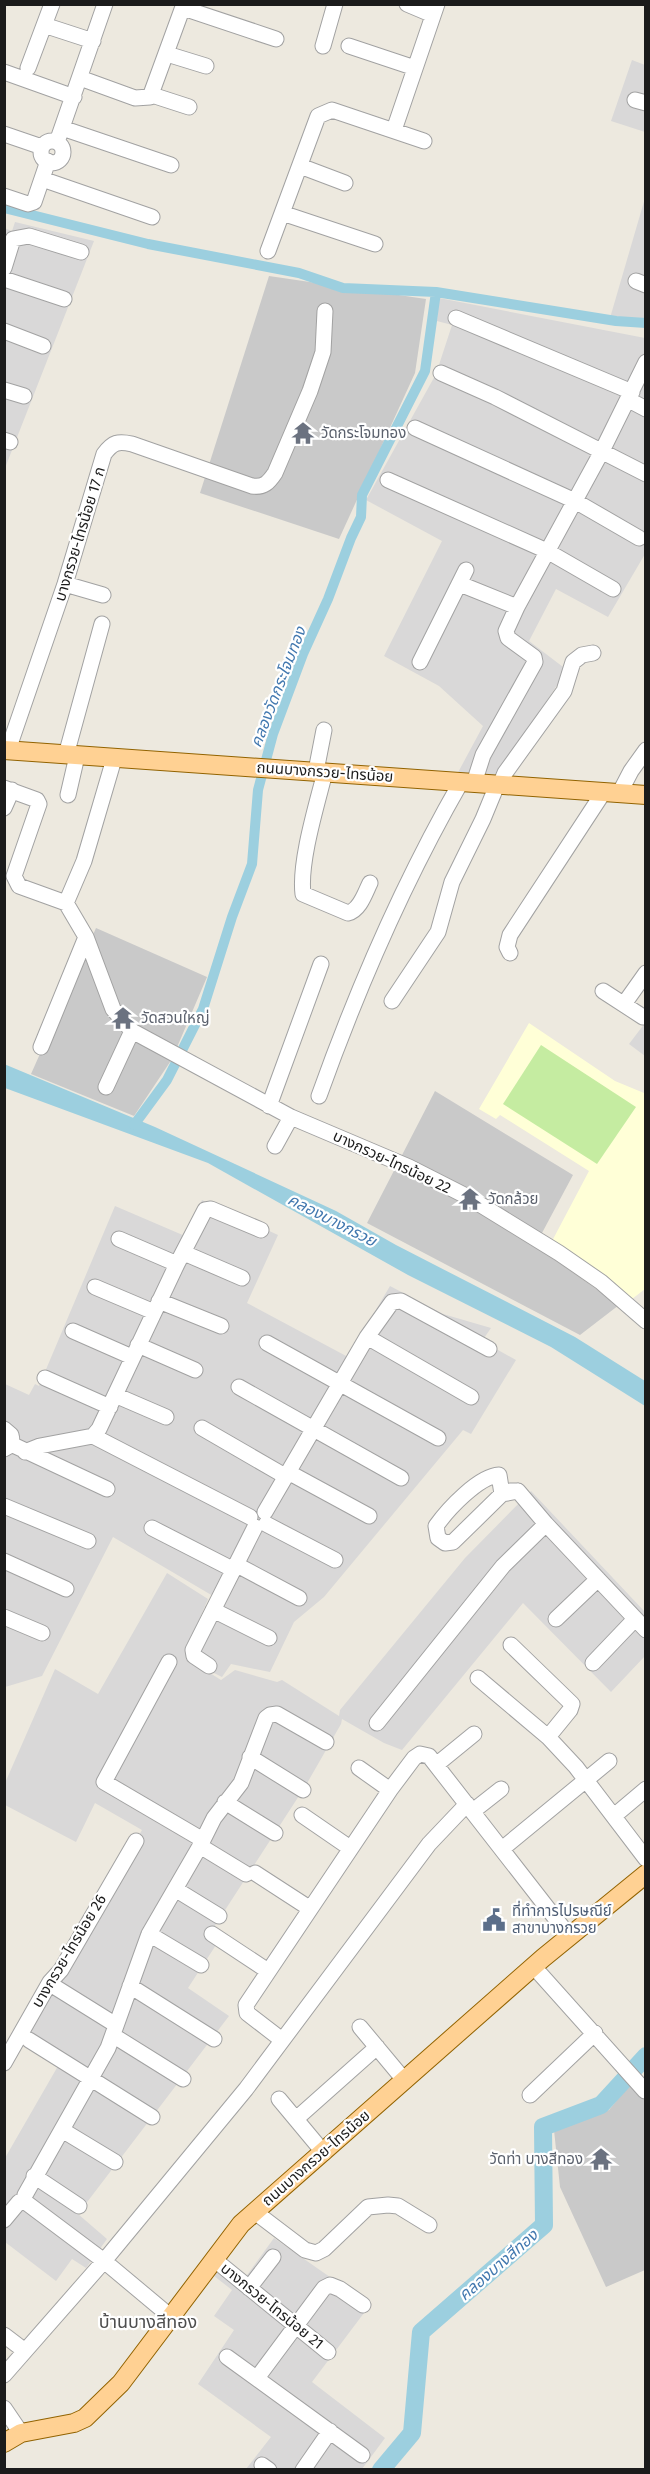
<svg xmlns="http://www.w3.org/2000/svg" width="650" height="2474" viewBox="0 0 650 2474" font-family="'Fira Sans','Noto Sans Thai',sans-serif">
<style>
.residential{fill:#d9d8d8}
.education{fill:#ffffd7}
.religious{fill:#c9c9c9}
.grass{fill:#c5eca1}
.water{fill:#9ccfdf}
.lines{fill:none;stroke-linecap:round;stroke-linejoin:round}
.canal{stroke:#9ccfdf;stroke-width:10}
.river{stroke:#9ccfdf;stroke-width:18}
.minor-casing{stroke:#a2a2a2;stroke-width:17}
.major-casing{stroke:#926300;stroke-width:20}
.minor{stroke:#fff;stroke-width:15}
.major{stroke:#ffd193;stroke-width:18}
.labels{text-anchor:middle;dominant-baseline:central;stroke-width:4.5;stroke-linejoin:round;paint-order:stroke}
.worship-label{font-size:15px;fill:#5b616d;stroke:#fff;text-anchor:start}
.street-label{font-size:15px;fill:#1b1b1b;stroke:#fff}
.service-label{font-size:15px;fill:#4e5e75;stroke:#fff;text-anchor:start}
.water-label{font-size:16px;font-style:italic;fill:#4278af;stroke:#fff}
.quarter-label{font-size:18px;fill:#4e4e4e;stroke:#fff}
</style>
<rect width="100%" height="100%" fill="#ede9df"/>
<path class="residential" d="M632 60 645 65V132L611 121Z
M645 198V320L610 318Z
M15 222 94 241 5 468 4 228 12 231Z
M439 298 645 338V554L608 617 556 589 529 641 567 670 492 784 455 778 483 726 439 686 384 656 442 541 366 500 436 374 452 325 437 321Z
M645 1023V1056L629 1044Z
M202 1200 278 1235 247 1303 348 1357 390 1286 443 1314 491 1328 482 1341 516 1360 471 1434 463 1430 324 1597 294 1622 270 1672 231 1664 222 1677 194 1663 221 1680 235 1670 277 1682 282 1680 339 1716 340 1710 465 1558 531 1491 645 1612V1656L611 1692 523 1603 402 1750 384 1743 342 1719 341 1724 306 1785 207 1938 216 1945 188 1988 229 2016 78 2214 107 2239 86 2268 72 2259 56 2281 5 2242V2158L58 2066 19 2041 142 1830 95 1803 76 1842 5 1805V1783L55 1669 98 1694 167 1573 208 1599 191 1639 213 1596 113 1537 42 1676 5 1687V1384L29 1395 35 1384 39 1386 115 1206 185 1236Z
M274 2238 370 2305 312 2382 385 2438 362 2469H246L271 2437 198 2384 234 2330 214 2316 232 2290 209 2272 220 2258 245 2278Z"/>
<path class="education" d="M529 1023 615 1081 644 1093 645 1092V1289L632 1299 551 1243 589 1171 500 1115 496 1119 479 1109Z"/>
<path class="religious" d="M269 276 426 299 415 373 339 539 200 493Z
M96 928 207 977 172 1059 134 1116 31 1074Z
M435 1091 573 1175 535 1246 619 1305 580 1335 367 1223Z
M639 2073 645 2080V2270L606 2287 560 2187 554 2130 609 2110Z"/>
<path class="grass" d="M541 1045 636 1107 597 1164 503 1104Z"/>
<path class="water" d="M4 1064 155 1127 336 1211 396 1245 575 1337 645 1381V1406L551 1347 408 1275 208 1163 5 1088Z"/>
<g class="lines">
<path class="canal" d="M4 208 148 244 299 273 343 288 436 292 616 321 646 323
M134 1125 167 1080 203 1009 232 917 252 864 258 790 273 734 303 654 328 599 351 538 361 517 362 495 425 371 436 292"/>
<path class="river" d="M381 2470 412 2433 421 2332 544 2225 543 2127 601 2105 646 2056"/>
<g class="minor-casing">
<path id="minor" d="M407 4 433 15
M183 8 276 39
M50 27 93 41
M323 46 335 4
M349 46 415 68
M167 54 206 66
M28 68 52 4
M4 72 74 97
M80 78 135 98 150 97 184 4
M152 95 189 107
M635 100 646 103
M62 128 171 165
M394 130 437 4
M4 134 42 147
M41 152a11 11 0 1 1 22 0a11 11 0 1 1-22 0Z
M57 142 105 4
M300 166 345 183
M42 179 152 217
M4 196 28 204 34 202 48 161
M282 213 375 244
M268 251 318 116 332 110 424 141
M4 268 13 239 29 236 81 252
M4 279 64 299
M636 281 646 285
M456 318 632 392
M4 331 43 346
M441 373 495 397 646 474
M4 390 24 396
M629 400 646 409
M415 428 575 501 639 538
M4 440 10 442
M388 480 547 551 613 589
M65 584 103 595
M460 584 517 607
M420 662 466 570
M8 750 65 584 104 454C113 442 118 441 132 444L252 486C264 488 269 482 275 473L310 391 323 352 325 311
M66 755 102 624
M316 771 324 730
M325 772C317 804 299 862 303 894L348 913C360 910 365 893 370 883
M474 783 483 755 535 662 534 657 508 638 506 631 517 607 602 451 646 362
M500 785 505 773 564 691 573 662 582 655 593 653
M4 788 37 800 39 804 14 876 19 886 66 903 86 937 113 1009 132 1031 291 1117 409 1167 468 1197 559 1253 601 1282 646 1321
M619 794 631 771 646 750
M68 795 77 756
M4 808 12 790
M66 903 84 861 114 759
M510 953 507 947 510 935 603 793
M603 991 643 1017
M392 1001 438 932 452 882 483 819 497 785
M624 1004 646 973
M41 1047 86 937
M106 1087 132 1031
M319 1096C358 987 403 883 461 782
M269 1106 321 964
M275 1146 291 1117
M119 1239 177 1264
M184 1253 242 1278
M95 1287 154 1312
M159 1301 221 1326
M73 1331 132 1357
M367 1337 471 1397
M267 1343 438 1438
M138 1345 195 1370
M45 1378 110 1407
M239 1387 401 1478
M115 1395 166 1417
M202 1428 285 1476
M4 1429 11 1435C13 1442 11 1446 4 1449
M93 1436 250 1517
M11 1444 107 1489
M25 1452 40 1446 93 1436 99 1429 177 1264 205 1210 211 1209 261 1230
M288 1472 369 1516
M518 1491H510L502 1494 453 1542 445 1543 438 1538 436 1526C448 1509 479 1476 499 1475L502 1494 518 1491 546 1524 646 1630
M4 1506 88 1541
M265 1512 367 1337 392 1302 401 1301 489 1349
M266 1524 335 1560
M152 1528 234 1570
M4 1561 66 1589
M237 1565 299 1598
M213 1610 269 1638
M4 1617 42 1633
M556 1619 598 1579
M511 1645 572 1704 570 1710 548 1737
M169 1662 104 1782 203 1840
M593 1663 635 1619
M209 1666 194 1656 193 1650 255 1527
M478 1678 548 1737 576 1767 646 1859
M377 1723 503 1566 546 1524
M250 1757 303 1790
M436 1765 474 1734
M359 1768 390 1790
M225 1802 275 1833
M473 1811 501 1789
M302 1815 350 1848
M614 1816 646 1789
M200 1846 246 1874
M502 1849 609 1761
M255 1873 309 1908
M175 1889 219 1916
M149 1934 201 1965
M212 1934 268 1971
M534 1967 645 2091
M130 1986 214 2039
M55 1987 116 2025
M360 2027 405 2081
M114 2036 183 2079
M29 2040 152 2117
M282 2040 247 2013 246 2005 390 1790 414 1758 420 1754 429 1756 570 1937
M4 2063 50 1982 61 1970 136 1841
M530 2095 595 2033
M279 2099 324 2153
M296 2119 377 2047
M62 2130 115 2162
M34 2176 79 2206
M25 2195 108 2048 149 1934 200 1846 214 1818 241 1783 266 1718 270 1715 277 1714 326 1742
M28 2204 104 2261 171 2317
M255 2212 305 2250 316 2253 324 2249 368 2207 388 2205 398 2206 429 2225
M4 2220 19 2202
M215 2260 328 2352
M249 2288 273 2257
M4 2335 25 2351
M227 2357 362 2455
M4 2375 104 2261 246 2089 429 1844 467 1804
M257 2378 324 2288 330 2285 340 2289 363 2305
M4 2408 21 2433
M262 2465 269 2470
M303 2470 330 2431"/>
</g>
<g class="major-casing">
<path id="major" d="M4 750 646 795
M4 2443 21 2433 74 2423 85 2418 121 2383 241 2224 543 1958 646 1874"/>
</g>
<use href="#minor" class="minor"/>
<use href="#major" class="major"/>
</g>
<defs>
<g id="temple-bare" transform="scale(1.8)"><path d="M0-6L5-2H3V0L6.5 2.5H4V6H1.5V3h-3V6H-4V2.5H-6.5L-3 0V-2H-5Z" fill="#6b7280" stroke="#fff" stroke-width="2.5" paint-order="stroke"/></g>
<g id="civic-bare" transform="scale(1.8)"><path d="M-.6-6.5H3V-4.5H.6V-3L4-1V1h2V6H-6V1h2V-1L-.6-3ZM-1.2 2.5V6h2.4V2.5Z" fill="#5c6f8a" stroke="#fff" stroke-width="2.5" paint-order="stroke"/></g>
</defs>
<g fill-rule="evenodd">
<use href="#temple-bare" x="303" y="433"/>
<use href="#temple-bare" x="123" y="1018"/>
<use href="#temple-bare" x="470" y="1199"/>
<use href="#civic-bare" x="494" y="1920"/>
<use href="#temple-bare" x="601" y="2159"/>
</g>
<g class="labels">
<g class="worship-label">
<text x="321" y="433">วัดกระโจมทอง</text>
<text x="141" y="1018">วัดสวนใหญ่</text>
<text x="488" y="1199">วัดกล้วย</text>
<text x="583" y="2159" text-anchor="end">วัดท่า บางสีทอง</text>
</g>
<g class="street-label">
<text transform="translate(80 534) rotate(-73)">บางกรวย-ไทรน้อย 17 ก</text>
<text transform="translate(325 772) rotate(4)">ถนนบางกรวย-ไทรน้อย</text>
<text transform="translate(392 1162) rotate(25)">บางกรวย-ไทรน้อย 22</text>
<text transform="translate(69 1951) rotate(-59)">บางกรวย-ไทรน้อย 26</text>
<text transform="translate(316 2158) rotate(-41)">ถนนบางกรวย-ไทรน้อย</text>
<text transform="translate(272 2306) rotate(39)">บางกรวย-ไทรน้อย 21</text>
</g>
<g class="service-label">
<text x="512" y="1911">ที่ทำการไปรษณีย์<tspan x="512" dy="17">สาขาบางกรวย</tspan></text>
</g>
<g class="water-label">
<text transform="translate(278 687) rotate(-69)">คลองวัดกระโจมทอง</text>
<text transform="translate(332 1220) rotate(27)">คลองบางกรวย</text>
<text transform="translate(498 2265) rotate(-41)">คลองบางสีทอง</text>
</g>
<g class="quarter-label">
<text x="148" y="2322">บ้านบางสีทอง</text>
</g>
</g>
<rect width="650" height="2474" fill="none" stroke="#1b1b1b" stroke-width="12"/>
</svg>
